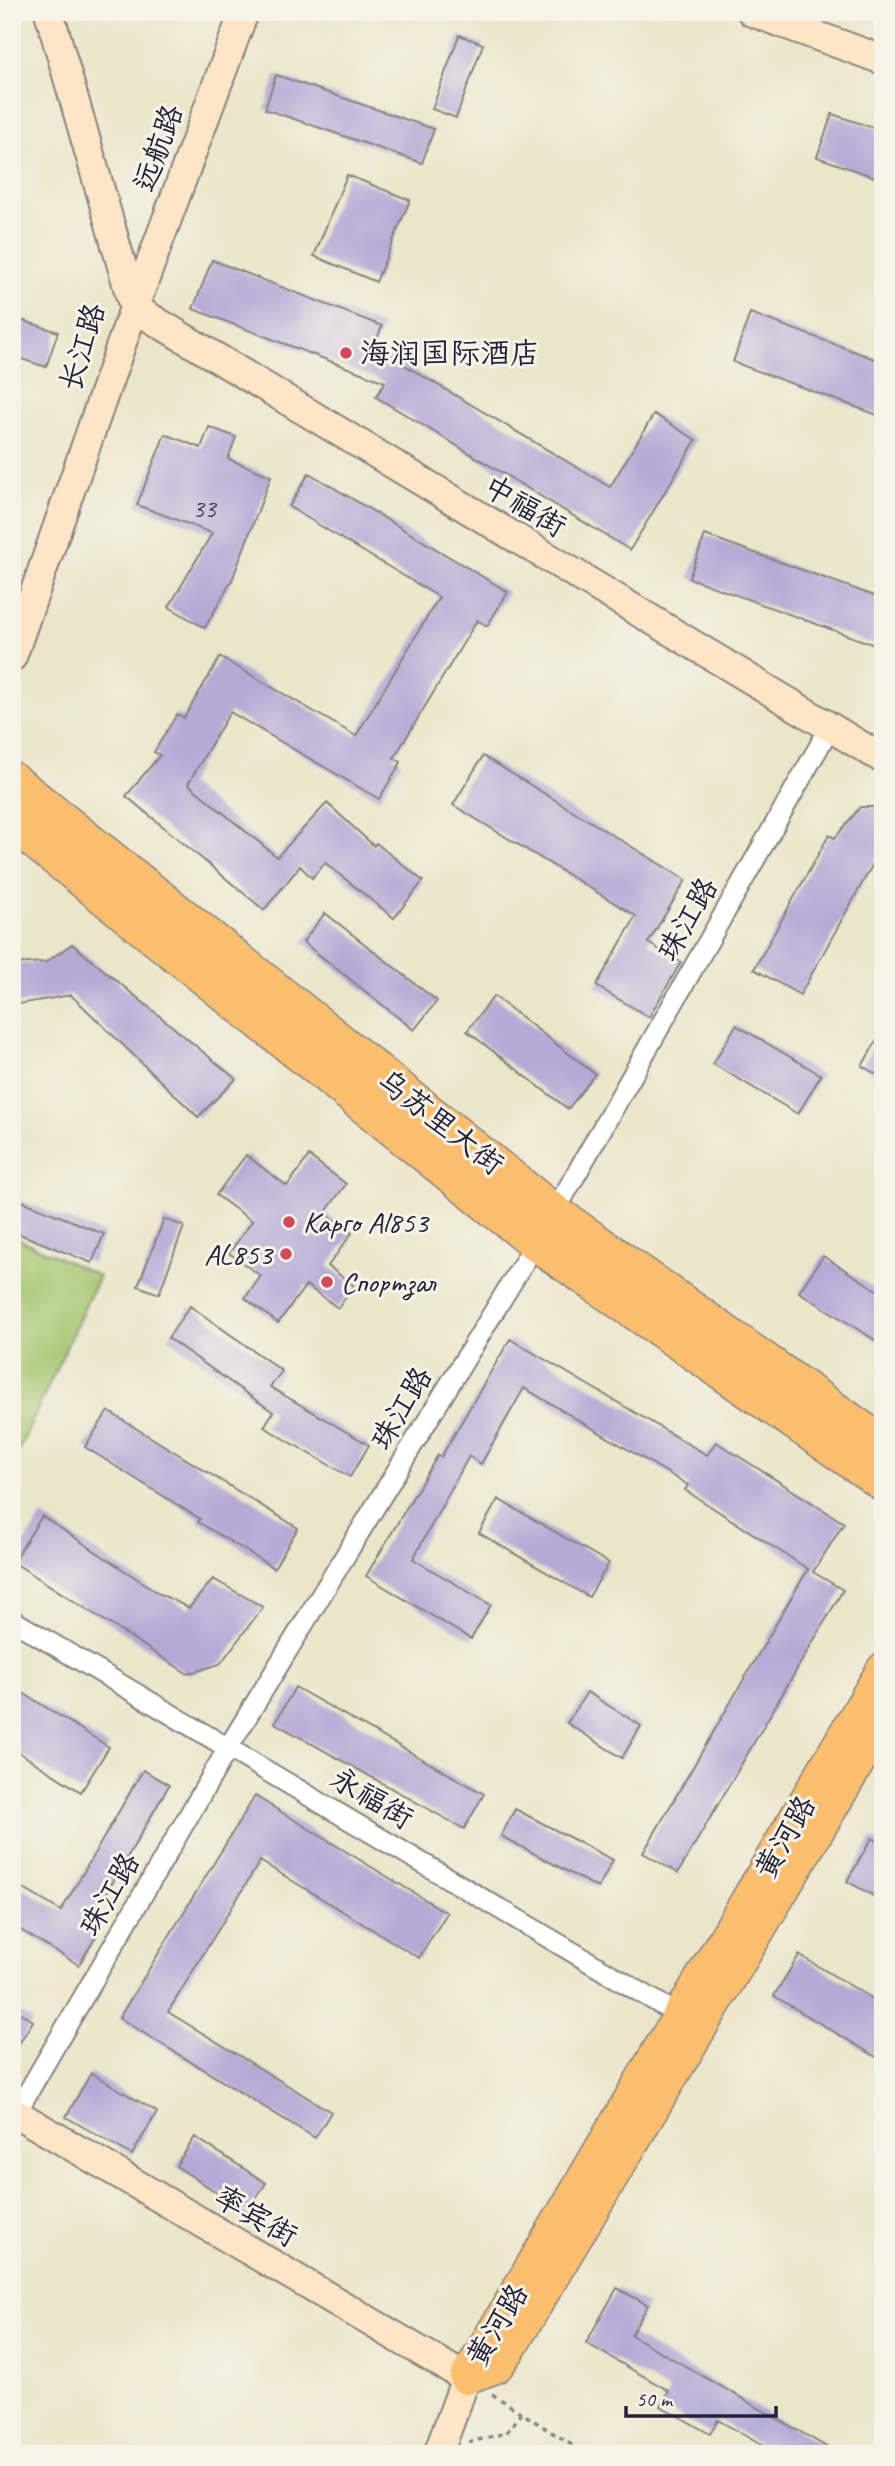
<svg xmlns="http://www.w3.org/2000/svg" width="895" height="2466" viewBox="0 0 895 2466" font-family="Caveat,'LXGW WenKai TC',sans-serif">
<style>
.green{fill:#a3c56d;stroke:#627454;stroke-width:2}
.building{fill:#b4aad6}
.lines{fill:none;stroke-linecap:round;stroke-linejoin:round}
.street-casing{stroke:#868482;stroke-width:23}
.secondary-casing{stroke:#868482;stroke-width:32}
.primary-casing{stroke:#868482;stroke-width:35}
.highway-casing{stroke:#868482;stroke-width:40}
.path{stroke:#868482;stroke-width:3.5;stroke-dasharray:5 5;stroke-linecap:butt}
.street{stroke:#fff;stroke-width:19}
.secondary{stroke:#fde5c5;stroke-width:28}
.primary{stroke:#fabe6e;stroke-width:32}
.highway{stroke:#fabe6e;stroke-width:37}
.poi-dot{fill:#d1495b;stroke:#f7f3e8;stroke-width:2.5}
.labels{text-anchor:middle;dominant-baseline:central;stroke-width:6;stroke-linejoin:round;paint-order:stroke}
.number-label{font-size:26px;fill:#464462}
.street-label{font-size:30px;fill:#22223b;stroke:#f7f3e8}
.poi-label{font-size:30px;fill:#22223b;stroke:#f7f3e8;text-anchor:start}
</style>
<rect width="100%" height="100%" fill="#f7f3e8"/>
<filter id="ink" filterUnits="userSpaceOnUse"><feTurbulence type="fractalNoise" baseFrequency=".0143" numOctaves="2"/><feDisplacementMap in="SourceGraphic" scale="14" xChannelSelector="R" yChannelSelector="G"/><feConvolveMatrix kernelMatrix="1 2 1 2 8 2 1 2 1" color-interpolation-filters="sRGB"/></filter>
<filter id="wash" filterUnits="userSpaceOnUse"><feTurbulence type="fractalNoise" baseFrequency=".00686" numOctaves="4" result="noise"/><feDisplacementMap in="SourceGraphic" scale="28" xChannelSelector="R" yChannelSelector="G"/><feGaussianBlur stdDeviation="1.57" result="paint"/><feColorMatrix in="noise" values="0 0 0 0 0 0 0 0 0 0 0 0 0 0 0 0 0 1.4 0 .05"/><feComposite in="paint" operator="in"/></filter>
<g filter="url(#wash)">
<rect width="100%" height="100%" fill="#ebe5c9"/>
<path class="green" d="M12 1236 99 1276 12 1465Z"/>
<g id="blocks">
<path class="building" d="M459 35 483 44 456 118 432 109Z
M276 75 434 129 422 163 265 109Z
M832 114 883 131V180L817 157Z
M347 175 410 200 376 282 314 256Z
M212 260 382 326 374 347 610 487 654 414 696 440 630 550 376 397 385 382 193 309Z
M750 313 883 362V417L733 362Z
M12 317 58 332 46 367 12 356Z
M209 427 236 437 228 459 271 476 232 580 205 628 169 607 212 533 137 505 165 434 201 448Z
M309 473 508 592 487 626 477 620 394 758 401 762 379 799 230 712 188 784 277 857 327 803 374 846 376 843 423 881 394 918 325 863 312 878 300 866 264 910 126 796 160 755 154 752 177 714 184 718 220 657 356 736 439 597 289 507Z
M705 535 883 599V648L689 578Z
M483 756 686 880 648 943 681 962 649 1017 596 986 636 916 453 805Z
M860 807H883V846L800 995 754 969 829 835 835 838Z
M325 913 437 1001 414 1030 303 942Z
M72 944 236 1079 198 1117 71 995 12 1005V964L46 962Z
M494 996 595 1074 568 1109 467 1031Z
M736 1025 821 1075 798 1114 713 1064Z
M883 1030V1078L862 1066Z
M246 1155 287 1186 309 1156 346 1184 325 1213 352 1233 328 1266 354 1286 338 1308 306 1285 278 1323 245 1298 261 1276 229 1253 252 1221 216 1195Z
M12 1197 104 1234 92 1263 12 1231Z
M164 1219 184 1226 159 1294 138 1286Z
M823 1256 883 1294V1345L799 1292Z
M190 1306 282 1371 270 1387 369 1445 350 1477 264 1427 273 1412 168 1338Z
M510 1339 707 1455 716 1442 844 1523 813 1572 843 1590 678 1873 643 1853 808 1569 685 1490 688 1485 524 1388 481 1464 469 1456 413 1559 491 1605 471 1639 366 1576 438 1455 441 1457Z
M108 1411 298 1528 274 1568 198 1522 200 1519 85 1447Z
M498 1499 609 1563 589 1597 479 1533Z
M42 1516 160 1594 189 1608 213 1579 263 1607 220 1664 188 1674 13 1562Z
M12 1686 109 1747 81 1792 12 1748Z
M295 1687 484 1794 464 1829 275 1723Z
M587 1692 641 1726 622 1758 567 1723Z
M143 1770 169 1785 87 1927 98 1933 79 1965 12 1925V1882L61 1911Z
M255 1796 447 1913 419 1958 260 1861 168 2012 331 2112 315 2138 119 2018Z
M515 1809 613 1860 598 1888 501 1836Z
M872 1838 883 1844V1901L847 1881Z
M799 1955 883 2005V2061L774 1996Z
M12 2008 33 2021 12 2055Z
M91 2073 157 2112 132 2155 66 2117Z
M195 2137 266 2183 247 2212 176 2166Z
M617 2288 648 2305 631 2335 839 2454H777L718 2420 710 2434 661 2406 669 2391 586 2343Z"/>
</g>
</g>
<g filter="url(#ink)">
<use href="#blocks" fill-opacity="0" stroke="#868482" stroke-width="2"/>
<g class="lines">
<g class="street-casing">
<path id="street" d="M12 1620 689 2021
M16 2113 228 1748 554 1213 829 729"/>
</g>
<g class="secondary-casing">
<path id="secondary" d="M49 12 134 308
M752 12 883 60
M134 308 883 759
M12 657 134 308 244 12
M12 2111 466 2378 438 2454"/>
</g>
<g class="primary-casing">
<path id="primary" d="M471 2376 496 2367 509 2350 883 1721
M466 2378 883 1669"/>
</g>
<g class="highway-casing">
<path id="highway" d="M12 781 554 1213 883 1445
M12 822 537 1243 883 1482"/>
</g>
<path class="path" d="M492 2394 586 2454
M470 2454V2442L506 2433 522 2413"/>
<use href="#street" class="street"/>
<use href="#secondary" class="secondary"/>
<use href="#primary" class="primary"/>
<use href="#highway" class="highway"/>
</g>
</g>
<g class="poi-dot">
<circle cx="346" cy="353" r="7"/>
<circle cx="289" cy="1222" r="7"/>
<circle cx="286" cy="1254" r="7"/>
<circle cx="327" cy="1282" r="7"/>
</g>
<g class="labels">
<g class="number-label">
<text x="204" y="508">33</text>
</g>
<g class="street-label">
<text transform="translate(158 148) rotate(-70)">远航路</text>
<text transform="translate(82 347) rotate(-73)">长江路</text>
<text transform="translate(525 506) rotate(31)">中福街</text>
<text transform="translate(687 919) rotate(-60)">珠江路</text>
<text transform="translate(441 1122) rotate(38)">乌苏里大街</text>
<text transform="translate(401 1408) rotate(-59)">珠江路</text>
<text transform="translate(372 1798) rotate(31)">永福街</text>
<text transform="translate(785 1837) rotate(-60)">黄河路</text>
<text transform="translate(109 1894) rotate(-60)">珠江路</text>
<text transform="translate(256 2216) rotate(30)">率宾街</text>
<text transform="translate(497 2325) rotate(-59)">黄河路</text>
</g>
<g class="poi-label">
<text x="360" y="353">海润国际酒店</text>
<text x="303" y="1222">Карго Al853</text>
<text x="272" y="1254" text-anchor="end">AL853</text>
<text x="341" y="1282">Спортзал</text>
</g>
</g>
<rect width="895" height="2466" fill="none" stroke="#f7f3e8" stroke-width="42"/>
<path d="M626 2406v10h150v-10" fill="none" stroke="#22223b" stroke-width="3.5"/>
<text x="636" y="2406" font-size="21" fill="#22223b" stroke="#f7f3e8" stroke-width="5" paint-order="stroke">50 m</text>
</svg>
